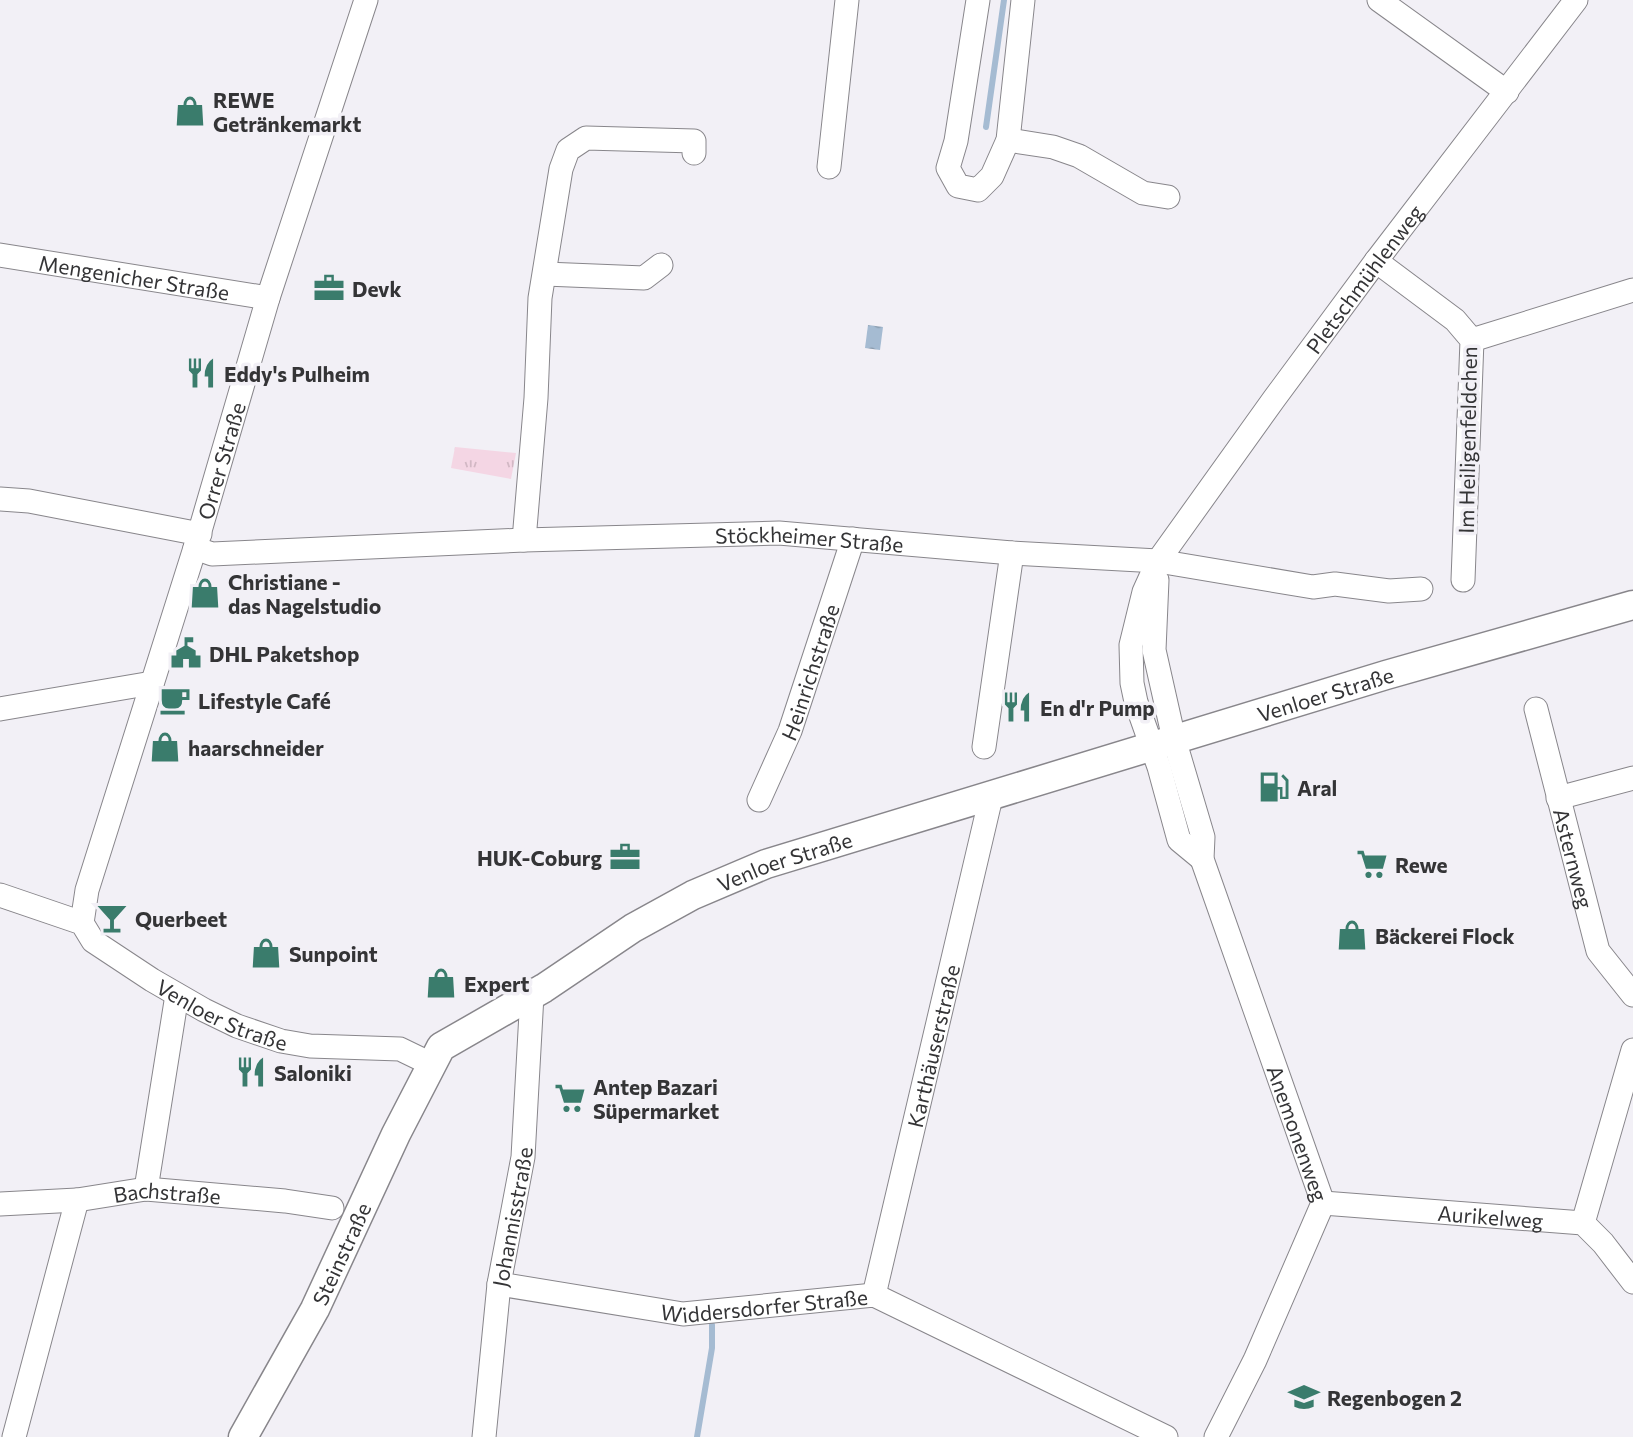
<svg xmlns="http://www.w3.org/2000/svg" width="1633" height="1437" viewBox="0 0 1633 1437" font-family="Commissioner,sans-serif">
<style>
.grass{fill:url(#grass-tufts)}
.water{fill:url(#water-ripples)}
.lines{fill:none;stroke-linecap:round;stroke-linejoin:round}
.stream{stroke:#a5bbd2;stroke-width:6}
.minor-casing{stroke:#88868b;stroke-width:25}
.major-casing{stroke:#88868b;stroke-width:31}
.minor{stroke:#fff;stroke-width:23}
.major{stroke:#fff;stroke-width:28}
.labels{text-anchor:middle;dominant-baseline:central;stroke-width:7;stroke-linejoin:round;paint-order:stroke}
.poi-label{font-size:21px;font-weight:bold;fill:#343436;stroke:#f2f0f6;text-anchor:start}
.street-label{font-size:21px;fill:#343436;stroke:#f2f0f6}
</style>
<defs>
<pattern id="grass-tufts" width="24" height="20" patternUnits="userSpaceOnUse" patternTransform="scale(1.75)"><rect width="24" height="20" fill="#f4d6e4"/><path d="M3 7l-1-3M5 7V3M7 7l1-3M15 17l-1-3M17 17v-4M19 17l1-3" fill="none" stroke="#d2b8c4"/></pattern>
<pattern id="water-ripples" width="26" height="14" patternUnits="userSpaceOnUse" patternTransform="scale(1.75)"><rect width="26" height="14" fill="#a5bbd2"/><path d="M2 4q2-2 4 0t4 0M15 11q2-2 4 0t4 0" fill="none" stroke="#8799ab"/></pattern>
</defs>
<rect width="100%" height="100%" fill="#f2f0f6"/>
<path class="grass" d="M455 447 516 453 511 479 451 468Z"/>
<path class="water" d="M868 325 883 327 880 350 865 348Z"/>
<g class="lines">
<path class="stream" d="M986 127 1004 0
M697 1437 712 1348V1325"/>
<g class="minor-casing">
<g id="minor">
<path d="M978 0 956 141 948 168 958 186 978 190 992 176 1008 140 1023 0"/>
<path d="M1379 0 1507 92"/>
<path d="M1008 140 1053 147 1079 156 1143 193 1168 197"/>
<path d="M829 167 847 0"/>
<path id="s1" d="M0 255 268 298"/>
<path d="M1376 261 1455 320 1472 340 1463 580"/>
<path d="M545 274 644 278 661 265"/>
<path d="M1472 340 1633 290"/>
<path d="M0 499 29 501 200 534"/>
<path d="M524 540 536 398 540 298 561 169 568 150 586 138 694 141V153"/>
<path id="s2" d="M195 548 212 554 524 540 779 533 1012 553 1158 561 1313 587 1335 584 1389 591 1421 589"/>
<path id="s3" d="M1157 580 1154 650 1174 739 1203 837 1202 859 1323 1203 1255 1360 1216 1437"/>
<path d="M0 709 152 683"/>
<path id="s4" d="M1536 709 1598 951 1633 995"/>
<path d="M984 747 1012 553"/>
<path d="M1558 798 1633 778"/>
<path id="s5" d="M759 800 790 731 853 539"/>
<path id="s6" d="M1202 859 1179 840 1159 767 1136 702 1132 683 1131 645 1144 592 1158 561 1274 399 1376 261 1576 0"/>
<path id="s7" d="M0 895 82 923 93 941 152 980 204 1010 237 1026 281 1041 310 1046 400 1049 431 1064"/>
<path id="s8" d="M82 923 87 890 195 548 268 298 366 0"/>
<path d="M146 1189 177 995"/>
<path id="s9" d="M1323 1203 1583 1223 1603 1243 1633 1282"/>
<path id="s10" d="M0 1204 77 1200 146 1189 285 1201 332 1208"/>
<path d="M1583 1223 1633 1050"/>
<path id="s11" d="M499 1284 683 1314 874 1295 1166 1437"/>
<path id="s12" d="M874 1295 991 797"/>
<path d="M14 1437 77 1200"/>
<path id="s13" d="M484 1437 499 1284 523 1157 532 995"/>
</g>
</g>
<g class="major-casing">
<g id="major">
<path id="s14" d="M243 1437 315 1309 396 1134 441 1047 544 988 633 928 693 895 766 864 1386 675 1633 605"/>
</g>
</g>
<use href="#minor" class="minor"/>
<use href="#major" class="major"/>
</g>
<defs>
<g id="shop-bare" transform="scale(2.415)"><path d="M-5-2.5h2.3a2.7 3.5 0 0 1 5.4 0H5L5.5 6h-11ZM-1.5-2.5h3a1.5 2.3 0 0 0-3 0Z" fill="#3a7c6c" stroke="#f2f0f6" stroke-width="2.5" paint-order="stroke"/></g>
<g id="office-bare" transform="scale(2.415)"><path d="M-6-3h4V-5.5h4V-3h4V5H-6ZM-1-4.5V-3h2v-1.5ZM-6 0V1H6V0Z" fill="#3a7c6c" stroke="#f2f0f6" stroke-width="2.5" paint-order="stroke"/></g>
<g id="restaurant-bare" transform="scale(2.415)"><path d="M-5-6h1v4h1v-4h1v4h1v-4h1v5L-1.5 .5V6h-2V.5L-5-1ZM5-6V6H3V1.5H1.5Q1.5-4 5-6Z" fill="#3a7c6c" stroke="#f2f0f6" stroke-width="2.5" paint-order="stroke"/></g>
<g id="civic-bare" transform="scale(2.415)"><path d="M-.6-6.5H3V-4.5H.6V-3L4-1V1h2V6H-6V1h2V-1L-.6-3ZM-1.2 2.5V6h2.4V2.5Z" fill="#3a7c6c" stroke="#f2f0f6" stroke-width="2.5" paint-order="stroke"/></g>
<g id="cafe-bare" transform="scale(2.415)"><path d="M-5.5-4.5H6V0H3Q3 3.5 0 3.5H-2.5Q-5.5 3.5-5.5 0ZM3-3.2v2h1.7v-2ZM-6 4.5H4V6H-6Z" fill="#3a7c6c" stroke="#f2f0f6" stroke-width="2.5" paint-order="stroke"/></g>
<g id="fuel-bare" transform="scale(2.415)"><path d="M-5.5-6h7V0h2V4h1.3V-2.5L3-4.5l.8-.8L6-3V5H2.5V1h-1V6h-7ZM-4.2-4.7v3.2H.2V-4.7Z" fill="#3a7c6c" stroke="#f2f0f6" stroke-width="2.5" paint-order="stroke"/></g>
<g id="supermarket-bare" transform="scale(2.415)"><path d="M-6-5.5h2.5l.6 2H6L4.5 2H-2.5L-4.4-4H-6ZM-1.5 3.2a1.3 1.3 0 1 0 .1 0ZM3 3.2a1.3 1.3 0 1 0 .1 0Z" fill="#3a7c6c" stroke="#f2f0f6" stroke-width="2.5" paint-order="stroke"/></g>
<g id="bar-bare" transform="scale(2.415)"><path d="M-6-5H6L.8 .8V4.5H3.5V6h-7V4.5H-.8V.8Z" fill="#3a7c6c" stroke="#f2f0f6" stroke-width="2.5" paint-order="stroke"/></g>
<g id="school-bare" transform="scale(2.415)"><path d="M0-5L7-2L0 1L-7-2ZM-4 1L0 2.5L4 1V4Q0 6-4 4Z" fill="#3a7c6c" stroke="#f2f0f6" stroke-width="2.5" paint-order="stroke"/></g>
</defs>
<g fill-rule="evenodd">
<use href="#shop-bare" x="190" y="111"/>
<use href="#office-bare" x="329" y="288"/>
<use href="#restaurant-bare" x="201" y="373"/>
<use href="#shop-bare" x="205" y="593"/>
<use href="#civic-bare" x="186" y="653"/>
<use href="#cafe-bare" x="175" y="700"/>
<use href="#restaurant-bare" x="1017" y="707"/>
<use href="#shop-bare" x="165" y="747"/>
<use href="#fuel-bare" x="1274" y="787"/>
<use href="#office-bare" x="625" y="857"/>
<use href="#supermarket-bare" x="1372" y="864"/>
<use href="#bar-bare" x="112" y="918"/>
<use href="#shop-bare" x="1352" y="935"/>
<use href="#shop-bare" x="266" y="953"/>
<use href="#shop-bare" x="441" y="983"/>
<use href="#restaurant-bare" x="251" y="1072"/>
<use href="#supermarket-bare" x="570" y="1098"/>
<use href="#school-bare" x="1304" y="1397"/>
</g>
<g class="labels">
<g class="poi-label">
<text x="213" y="99">REWE<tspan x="213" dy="24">Getränkemarkt</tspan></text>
<text x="352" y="288">Devk</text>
<text x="224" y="373">Eddy's Pulheim</text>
<text x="228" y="581">Christiane -<tspan x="228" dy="24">das Nagelstudio</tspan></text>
<text x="209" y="653">DHL Paketshop</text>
<text x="198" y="700">Lifestyle Café</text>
<text x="1040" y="707">En d'r Pump</text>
<text x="188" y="747">haarschneider</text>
<text x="1297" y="787">Aral</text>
<text x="602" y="857" text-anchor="end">HUK-Coburg</text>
<text x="1395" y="864">Rewe</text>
<text x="135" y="918">Querbeet</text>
<text x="1375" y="935">Bäckerei Flock</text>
<text x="289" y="953">Sunpoint</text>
<text x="464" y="983">Expert</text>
<text x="274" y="1072">Saloniki</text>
<text x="593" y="1086">Antep Bazari<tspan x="593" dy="24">Süpermarket</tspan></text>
<text x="1327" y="1397">Regenbogen 2</text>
</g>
<g class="street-label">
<text stroke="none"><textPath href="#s1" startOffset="136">Mengenicher Straße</textPath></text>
<text stroke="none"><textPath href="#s6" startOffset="670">Pletschmühlenweg</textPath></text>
<text transform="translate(1467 440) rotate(-89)">Im Heiligenfeldchen</text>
<text stroke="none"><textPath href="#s8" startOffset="483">Orrer Straße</textPath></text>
<text stroke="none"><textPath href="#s2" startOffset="616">Stöckheimer Straße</textPath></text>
<text stroke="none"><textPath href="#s5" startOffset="138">Heinrichstraße</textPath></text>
<text stroke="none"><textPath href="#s14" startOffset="1396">Venloer Straße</textPath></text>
<text stroke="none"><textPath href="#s4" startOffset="154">Asternweg</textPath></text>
<text stroke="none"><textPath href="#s14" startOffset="830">Venloer Straße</textPath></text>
<text stroke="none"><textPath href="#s7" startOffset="257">Venloer Straße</textPath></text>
<text stroke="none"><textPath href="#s12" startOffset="256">Karthäuserstraße</textPath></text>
<text stroke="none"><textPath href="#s3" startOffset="576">Anemonenweg</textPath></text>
<text stroke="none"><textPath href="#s10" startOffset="168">Bachstraße</textPath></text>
<text stroke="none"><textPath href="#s13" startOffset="222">Johannisstraße</textPath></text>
<text stroke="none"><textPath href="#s9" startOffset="168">Aurikelweg</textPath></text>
<text stroke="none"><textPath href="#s14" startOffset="208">Steinstraße</textPath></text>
<text stroke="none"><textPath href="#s11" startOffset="268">Widdersdorfer Straße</textPath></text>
</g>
</g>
</svg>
